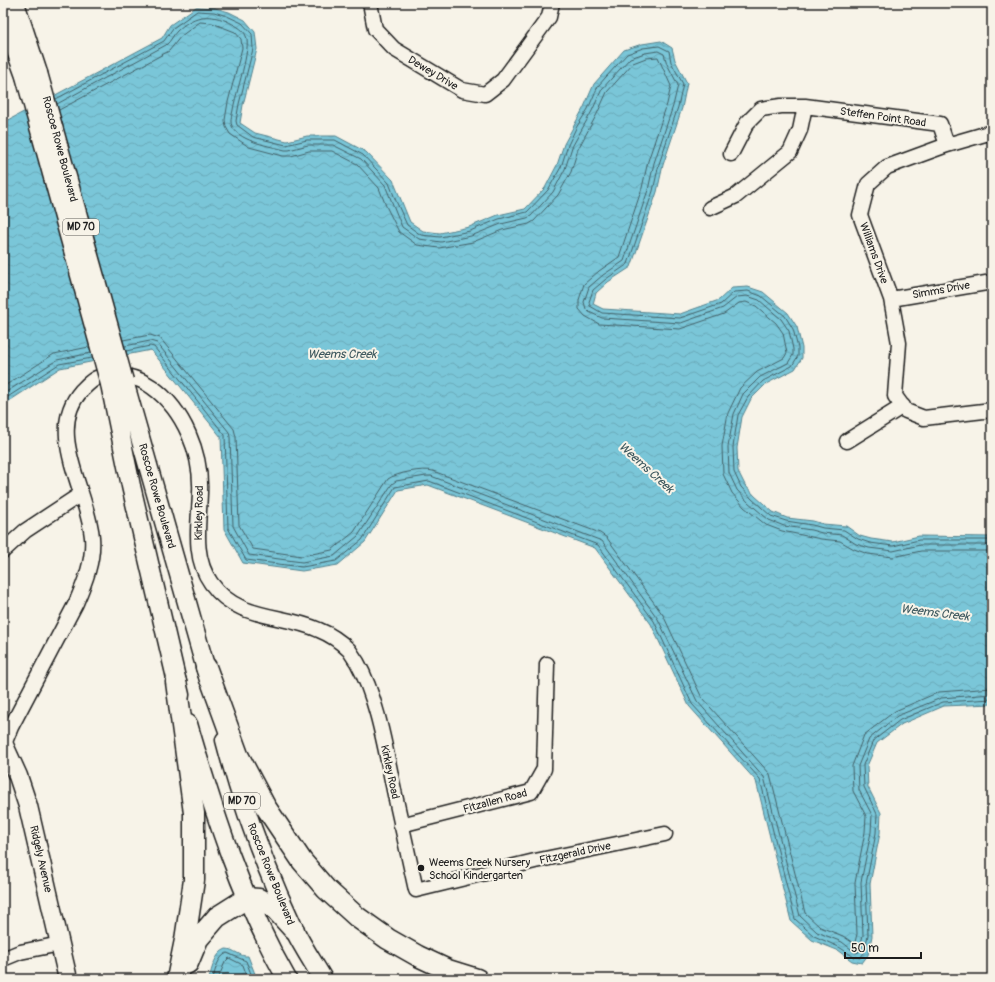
<svg xmlns="http://www.w3.org/2000/svg" width="995" height="982" viewBox="0 0 995 982" font-family="Pangolin,sans-serif">
<style>
.water{fill:url(#water-waves);stroke:#54828d}
.lines{fill:none;stroke-linecap:round;stroke-linejoin:round}
.shore{stroke:#426067;stroke-width:1}
.minor-casing{stroke:#1c1c1c;stroke-width:17}
.major-casing{stroke:#1c1c1c;stroke-width:21}
.highway-casing{stroke:#1c1c1c;stroke-width:23}
.minor{stroke:#f7f3e8;stroke-width:14}
.major{stroke:#f7f3e8;stroke-width:18}
.highway{stroke:#f7f3e8;stroke-width:20}
.major-bridge-casing{stroke:#1c1c1c;stroke-width:21;stroke-linecap:butt}
.major-bridge{stroke:#f7f3e8;stroke-width:18}
.poi-dot{fill:#1c1c1c;stroke:#f7f3e8;stroke-width:1.5}
.labels{text-anchor:middle;dominant-baseline:central;stroke-width:4;stroke-linejoin:round;paint-order:stroke}
.shield{fill:#f7f3e8;stroke:#5e5c59;stroke-width:1}
.shield-label{font-size:10px;font-weight:bold;fill:#1c1c1c}
.street-label{font-size:11px;fill:#1c1c1c;stroke:#f7f3e8}
.poi-label{font-size:11px;fill:#1c1c1c;stroke:#f7f3e8;text-anchor:start}
.water-label{font-size:12px;font-style:italic;fill:#3d585e;stroke:#f7f3e8}
</style>
<defs>
<pattern id="water-waves" width="16" height="10" patternUnits="userSpaceOnUse"><rect width="16" height="10" fill="#7ac6d8"/><path d="M0 5q4-4 8 0t8 0" fill="none" stroke="#69aab9"/></pattern>
</defs>
<rect width="100%" height="100%" fill="#f7f3e8"/>
<filter id="ink" filterUnits="userSpaceOnUse"><feTurbulence type="fractalNoise" baseFrequency=".025" numOctaves="2"/><feDisplacementMap in="SourceGraphic" scale="8" xChannelSelector="R" yChannelSelector="G"/><feConvolveMatrix kernelMatrix="1 2 1 2 8 2 1 2 1" color-interpolation-filters="sRGB"/></filter>
<g filter="url(#ink)">
<path class="water" d="M196 7 215 8 229 12 245 20 255 32 257 49 243 105 240 123 255 133 287 141 307 136H336L366 152 393 180 410 222 423 231 440 233 469 227 498 215 525 209 545 188 557 165 564 144 584 107 594 84 624 50 642 44 661 41 672 48 675 60 687 83 682 108 663 165 657 192 631 267 608 282 596 293 593 304 603 309 680 314 719 300 732 288 748 287 763 292 788 313 797 327 802 348V358L795 369 766 384 751 399 742 417 737 448 738 471 745 485 755 496 773 512 787 518 813 521 823 524 846 526 860 536 871 539 893 542 919 536 992 537V704L944 706 902 724 877 743 867 766 868 787 881 813 880 833 870 884 872 936 868 955 862 963 852 961 837 950 812 940 791 921 756 781 689 706 651 624 595 548 428 485 398 490 365 542 338 565 302 571 243 563 224 529 221 437 151 350 60 368 3 405V123L162 38 170 25Z
M226 949C234 949 240 957 248 956L257 979H209C212 968 215 953 226 949Z"/>
<g class="lines">
<path class="shore" d="M56 99 164 41 173 28 197 11 214 12 227 16 242 23 252 34 253 49 239 104 236 121 237 125 253 137 286 145 307 140H335L363 155 389 183 396 201 407 225 421 235 440 237 470 231 499 219 527 212 548 190 561 167 568 145 576 128 588 109 598 86 606 77 627 54 643 48 659 46 669 51 671 62 683 84 678 107 659 164 653 191 628 264 606 279 593 290 589 302 590 306 602 313 680 318 721 304 734 292 748 291 761 296 785 316 793 329 798 348V356L792 366 763 381 748 397 738 415 733 447 734 472 741 487 752 499 771 516 786 521 812 525 823 528 844 530 858 539 870 543 893 546 919 540H992
M57 104 166 45C171 41 173 35 177 31 193 16 206 13 227 21 234 25 243 28 246 36 252 47 235 95 233 110 232 115 229 122 233 128 242 142 270 146 285 150H289L308 145H333L361 159 385 185 402 227 419 239 441 242 471 236 501 224 527 218 531 216 553 192 565 169 572 147 592 111 602 89 630 58 645 53 658 51 664 54 667 64 678 85 673 106 654 163 648 190 624 261 603 275 589 287 584 302 586 309 589 312 602 318 681 323 723 308 737 297 747 296 759 300 781 319 789 331 793 349V355L788 363 760 377 743 394 734 414 728 447 729 473 737 490 748 502 769 520 784 526 811 530 822 533 842 535 856 544 869 548 893 551 920 545H992
M59 110 169 51 181 36 200 22 212 23 235 32 241 39 242 48 228 102 225 120 226 127 230 134 249 147 283 156H291L309 151H332L357 164 379 188 386 206 399 232 417 245 439 248 473 242 502 230 529 224 534 221 558 195 571 172 578 149 597 114 607 92 633 63 646 58 658 57 671 86 667 104 648 161 642 188 619 257 599 271 584 284 579 300V309L585 316 599 324 680 329 724 314 739 303 746 302 756 306 776 323 783 333 787 353 784 358 757 372 740 388 728 413 722 446 723 474 732 493 744 507 766 525 782 531 821 539 840 541 854 549 868 554 893 557 921 551H992
M123 340 150 335 160 338 234 429 236 437 239 525 253 549 302 556 332 550 354 532 388 479C396 473 424 468 433 471L600 533 607 538 663 615 702 698 770 774 805 913 820 927 843 936 853 943 855 942 857 934 855 883 865 832 866 816 853 791 852 766 864 735 895 711 939 692 992 688
M125 346 150 341 157 343 229 432 230 437 233 526 249 555 302 562 334 556 358 536 392 484 396 481 426 476H431L602 541 658 619 697 701 764 777 800 916 817 932 842 942 856 953 859 952 863 935 861 882 871 832 872 815 859 790 858 766 869 739 897 716 941 698 992 694
M126 351 150 346 154 347 225 435 228 528 246 560 302 567 336 561 362 540 395 487 429 481 598 545 654 621 692 704 760 779 795 919 814 936 839 947 854 957 860 958 864 953 868 935 866 884 876 833 877 814 864 787 863 765 873 741 900 720 943 702 992 699
M3 387 54 354 89 347
M3 394 57 360 91 353
M3 400 59 364 92 358
M213 979C215 970 218 957 227 953L246 961 253 979
M218 979 225 962 229 958 243 965 248 979"/>
<g class="minor-casing">
<path id="minor" d="M370 3 375 29 394 49 462 90 485 94 503 80 549 17 552 3
M992 132 947 145 887 167 868 184 860 215 891 299 899 343 895 396 906 411 924 418 992 410
M731 154 747 123 761 109 781 106H805L940 124 947 145
M710 208 736 196 790 152 800 130 805 106
M891 299 992 282
M847 441 903 406
M3 551 25 531 81 494
M4 744 11 727 76 603C85 582 94 560 92 537 88 491 45 432 81 391 86 386 92 379 99 377 116 371 138 377 152 387 184 410 202 454 200 493 199 523 192 557 211 583 238 621 281 613 319 630 329 634 341 642 349 650 352 654 354 658 357 662 378 699 386 753 395 795 402 827 409 859 416 890L535 861 665 834
M401 825 531 792 544 769 547 664
M3 959 20 952 60 944"/>
</g>
<g class="major-casing">
<path id="major" d="M15 3 38 73
M3 15 25 76
M124 381 209 680
M110 384 131 486 180 695
M188 724C213 810 242 901 287 979
M225 740C242 805 265 868 294 929 302 946 313 962 323 979
M3 743 18 776 28 806 68 979"/>
</g>
<g class="highway-casing">
<path id="highway" d="M206 667 238 755 265 806 302 861 326 889 357 917 388 939 418 956 448 970 477 979
M176 682 194 813V880L185 940 177 979
M188 963 198 939 217 917 247 898 259 899 275 909 294 930"/>
</g>
<use href="#minor" class="minor"/>
<use href="#major" class="major"/>
<use href="#highway" class="highway"/>
<g class="major-bridge-casing">
<path id="major-bridge" d="M38 73 124 381
M25 76 110 384"/>
</g>
<use href="#major-bridge" class="major-bridge"/>
</g>
</g>
<circle class="poi-dot" cx="421" cy="868" r="4"/>
<g class="labels">
<g class="shield">
<rect x="63" y="219" width="36" height="16" rx="3"/>
<rect x="224" y="793" width="36" height="16" rx="3"/>
</g>
<g class="shield-label">
<text x="81" y="227">MD 70</text>
<text x="242" y="801">MD 70</text>
</g>
<g class="street-label">
<text transform="translate(433 73) rotate(31)">Dewey Drive</text>
<text transform="translate(883 117) rotate(8)">Steffen Point Road</text>
<text transform="translate(60 149) rotate(75)">Roscoe Rowe Boulevard</text>
<text transform="translate(874 253) rotate(70)">Williams Drive</text>
<text transform="translate(941 290) rotate(-10)">Simms Drive</text>
<text transform="translate(157 496) rotate(74)">Roscoe Rowe Boulevard</text>
<text transform="translate(199 513) rotate(-89)">Kirkley Road</text>
<text transform="translate(390 772) rotate(78)">Kirkley Road</text>
<text transform="translate(495 801) rotate(-15)">Fitzallen Road</text>
<text transform="translate(575 853) rotate(-12)">Fitzgerald Drive</text>
<text transform="translate(41 859) rotate(77)">Ridgely Avenue</text>
<text transform="translate(271 874) rotate(68)">Roscoe Rowe Boulevard</text>
</g>
<g class="poi-label">
<text x="429" y="862">Weems Creek Nursery<tspan x="429" dy="13">School Kindergarten</tspan></text>
</g>
<g class="water-label">
<text x="342" y="354">Weems Creek</text>
<text transform="translate(646 468) rotate(42)">Weems Creek</text>
<text transform="translate(935 613) rotate(7)">Weems Creek</text>
</g>
</g>
<rect width="995" height="982" fill="none" stroke="#f7f3e8" stroke-width="16"/>
<rect x="8" y="8" width="979" height="966" fill="none" stroke="#1c1c1c" stroke-width="1.5" filter="url(#ink)"/>
<path d="M845 952v6h76v-6" fill="none" stroke="#1c1c1c" stroke-width="2"/>
<text x="851" y="952" font-size="12" fill="#1c1c1c" stroke="#f7f3e8" stroke-width="3" paint-order="stroke">50 m</text>
</svg>
